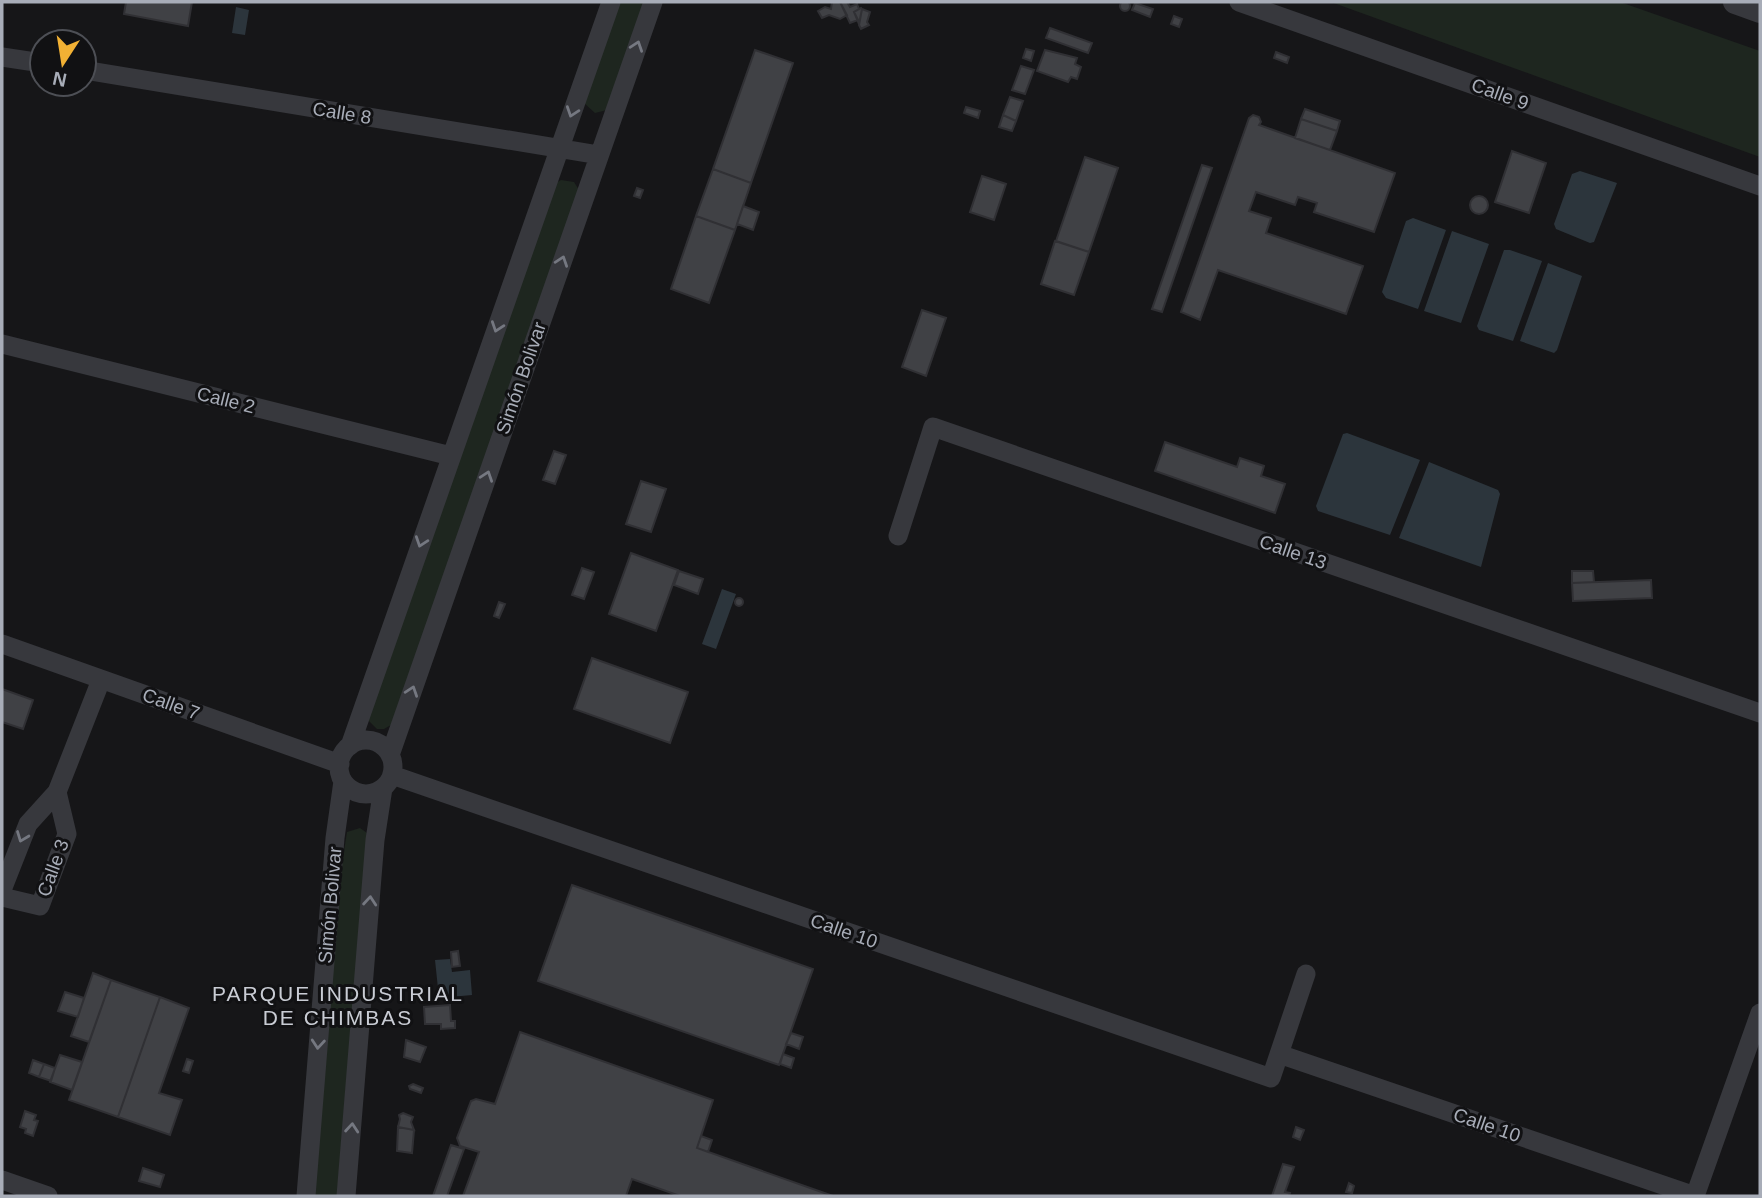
<svg xmlns="http://www.w3.org/2000/svg" width="1762" height="1198" viewBox="0 0 1762 1198" font-family="Arial,sans-serif">
<style>
.green{fill:#1e261f}
.water{fill:#2c353c}
.building{fill:#404145;stroke:#303034;stroke-width:2}
.lines{fill:none;stroke-linecap:round;stroke-linejoin:round}
.minor{stroke:#37383d;stroke-width:19}
.tertiary{stroke:#37383d;stroke-width:24}
.oneway{stroke:#757881}
.labels{text-anchor:middle;dominant-baseline:central;stroke-width:6;stroke-linejoin:round;paint-order:stroke}
.street-label{font-size:19px;fill:#a8adb8;stroke:#111113}
.neighbourhood-label{font-size:21px;letter-spacing:2px;fill:#c9ccd4;stroke:#111113}
</style>
<rect width="100%" height="100%" fill="#161618"/>
<path class="green" d="M620 2H645L607 110 595 113 584 103Z
M1331 2H1620L1760 51V157Z
M561 180 574 182 579 190 391 725 384 729H377L368 720 556 183Z
M360 828 367 833 337 1196H313L340 877 347 832Z"/>
<path class="water" d="M236 7 249 10 245 35 232 33Z
M1580 171 1617 183 1594 242 1590 243 1556 229 1554 224 1572 174Z
M1413 218 1446 230 1418 309 1386 298 1382 292 1406 221Z
M1452 231 1489 244 1461 323 1424 311Z
M1504 250H1510L1542 261 1513 341 1479 330 1477 326Z
M1548 263 1582 276 1557 350 1554 353 1520 341Z
M1347 433 1420 460 1390 535 1318 511 1316 506 1343 434Z
M1429 462 1498 490 1500 494 1481 567 1399 538Z
M722 589 736 594 716 649 702 644Z
M450 959 452 972 470 970 472 995 439 998 435 960Z"/>
<path class="building" d="M1120 6a5 5 0 1 1 10 0a5 5 0 1 1-10 0Z
M126 2H192L188 26 124 14Z
M832 2H840L847 15 840 19 829 15 822 18 818 11 825 7 831 9Z
M840 2H847L850 7 857 4 859 9 854 12 858 20 850 23Z
M1135 3 1153 9 1150 17 1132 10Z
M861 8 862 9 859 24 854 12Z
M862 9 870 12 867 22 869 25 861 29 859 25Z
M1174 16 1182 19 1179 27 1171 24Z
M1050 28 1092 43 1088 53 1046 38Z
M1026 49 1034 51 1031 61 1023 58Z
M755 50 793 63 751 183 713 169Z
M1045 50 1077 58 1075 64 1081 67 1077 79 1071 77 1068 82 1037 71Z
M1276 52 1289 57 1287 63 1274 58Z
M1021 66 1034 70 1025 94 1012 90Z
M1010 97 1023 101 1016 121 1003 115Z
M966 107 980 111 978 118 964 113Z
M1305 109 1340 121 1337 131 1301 119Z
M1003 115 1016 121 1012 131 999 127Z
M1253 115 1259 117 1261 122 1259 125 1395 173 1374 232 1314 212 1317 203 1298 197 1295 205 1256 192 1249 211 1271 218 1266 233 1363 266 1346 314 1218 270 1200 320 1181 312 1249 118Z
M1301 119 1337 131 1330 150 1295 138Z
M1512 151 1546 163 1529 213 1495 202Z
M1085 157 1118 168 1089 252 1056 241Z
M1202 165 1212 168 1162 312 1152 309Z
M713 169 751 183 735 230 696 216Z
M982 176 1006 184 994 220 970 212Z
M637 188 643 190 640 198 634 196Z
M1470 205a9 9 0 1 1 18 0a9 9 0 1 1-18 0Z
M743 206 759 212 753 230 737 224Z
M696 216 735 230 709 303 671 289Z
M1055 241 1089 252 1074 295 1041 284Z
M922 310 946 318 926 376 902 367Z
M1165 442 1237 467 1240 458 1264 466 1261 476 1285 484 1275 513 1155 471Z
M554 451 566 455 555 484 543 480Z
M641 481 666 489 651 532 626 524Z
M631 553 678 570 656 631 609 614Z
M582 568 594 572 584 599 572 595Z
M679 571 703 579 698 594 674 585Z
M1572 571H1593L1594 582 1572 583Z
M1651 580 1652 598 1573 601 1572 583Z
M735 602a4 4 0 1 1 8 0a4 4 0 1 1-8 0Z
M499 602 505 604 499 618 494 616Z
M592 658 688 692 670 743 574 709Z
M2 689 33 700 23 729 2 722Z
M572 885 813 969 779 1065 538 981Z
M458 951 460 966 452 967 451 952Z
M93 973 111 980 89 1042 71 1036Z
M111 980 160 997 118 1117 69 1100Z
M65 992 84 998 78 1017 58 1011Z
M160 997 189 1008 159 1093 182 1100 170 1135 118 1117Z
M450 1005 451 1021H455V1028L441 1029V1024H425L424 1007Z
M520 1032 713 1100 697 1148 833 1196H680L632 1179 626 1196H463L479 1152 460 1146 457 1138 471 1101 476 1099 495 1104Z
M791 1033 803 1037 799 1049 786 1044Z
M406 1040 426 1047 420 1062 404 1057Z
M783 1054 794 1058 791 1068 780 1064Z
M60 1055 82 1062 72 1090 50 1082Z
M187 1059 193 1061 189 1073 183 1071Z
M33 1060 44 1064 39 1077 29 1073Z
M44 1064 55 1068 51 1081 39 1077Z
M413 1084 423 1088 421 1093 410 1089 409 1086Z
M25 1111 36 1115 34 1120 38 1121 33 1136 25 1133 26 1129 20 1127Z
M403 1113 413 1117 411 1122 414 1130 398 1127 400 1119 399 1115Z
M398 1127 414 1130 412 1153 397 1151Z
M1296 1127 1304 1130 1300 1140 1293 1137Z
M701 1136 712 1140 708 1152 697 1148Z
M451 1145 464 1149 447 1196H433Z
M1283 1164 1294 1167 1285 1192 1290 1193 1289 1196H1272Z
M143 1168 164 1175 160 1187 139 1181Z
M1349 1183 1354 1186 1352 1193 1346 1192Z"/>
<g class="lines">
<path class="minor" d="M1239 2 1760 186
M2 57 42 63
M84 70 599 155
M2 344 451 456
M898 536 933 427 1760 713
M2 644 340 764
M339 767a27 27 0 1 1 54 0a27 27 0 1 1-54 0Z
M350 746 611 2
M390 755 653 2
M392 775 1271 1078 1306 974
M2 890 28 824 57 792 101 680
M2 897 40 906 67 834 57 792
M1279 1054 1695 1196 1760 1013
M2 1180 48 1196
M306 1196 335 838 343 781
M346 1196 375 840 383 788"/>
<path class="tertiary" d="M1735 2 1760 11"/>
</g>
<defs><path id="oneway-chevron" d="M-2-3.5L2.5 0L-2 3.5" fill="none" stroke-width="1.6" stroke-linecap="round" stroke-linejoin="round" transform="scale(1.75)"/></defs>
<g class="oneway">
<use href="#oneway-chevron" transform="translate(637 46) rotate(-71)"/>
<use href="#oneway-chevron" transform="translate(572 112) rotate(109)"/>
<use href="#oneway-chevron" transform="translate(562 261) rotate(-71)"/>
<use href="#oneway-chevron" transform="translate(497 327) rotate(109)"/>
<use href="#oneway-chevron" transform="translate(487 476) rotate(-71)"/>
<use href="#oneway-chevron" transform="translate(421 542) rotate(109)"/>
<use href="#oneway-chevron" transform="translate(412 691) rotate(-71)"/>
<use href="#oneway-chevron" transform="translate(22 837) rotate(111)"/>
<use href="#oneway-chevron" transform="translate(370 901) rotate(-85)"/>
<use href="#oneway-chevron" transform="translate(318 1044) rotate(95)"/>
<use href="#oneway-chevron" transform="translate(352 1128) rotate(-85)"/>
</g>
<g class="labels">
<g class="street-label">
<text transform="translate(1500 94) rotate(20)">Calle 9</text>
<text transform="translate(342 113) rotate(9)">Calle 8</text>
<text transform="translate(521 378) rotate(-71)">Simón Bolivar</text>
<text transform="translate(226 400) rotate(14)">Calle 2</text>
<text transform="translate(1293 552) rotate(19)">Calle 13</text>
<text transform="translate(171 704) rotate(20)">Calle 7</text>
<text transform="translate(53 868) rotate(-70)">Calle 3</text>
<text transform="translate(330 905) rotate(-85)">Simón Bolivar</text>
<text transform="translate(844 931) rotate(19)">Calle 10</text>
<text transform="translate(1487 1125) rotate(19)">Calle 10</text>
</g>
<g class="neighbourhood-label">
<text x="338" y="993">PARQUE INDUSTRIAL<tspan x="338" dy="24">DE CHIMBAS</tspan></text>
</g>
</g>
<rect width="1762" height="1198" fill="none" stroke="#a8adb8" stroke-width="7"/>
<g transform="translate(63 63) rotate(192)"><circle r="33" fill="#111113" stroke="#4d4f55" stroke-width="2"/>
<path d="M0-5L12 26L0 18L-12 26Z" fill="#f2b134"/>
<text y="-10" font-size="19" font-weight="bold" text-anchor="middle" fill="#a8adb8">N</text>
</g>
</svg>
